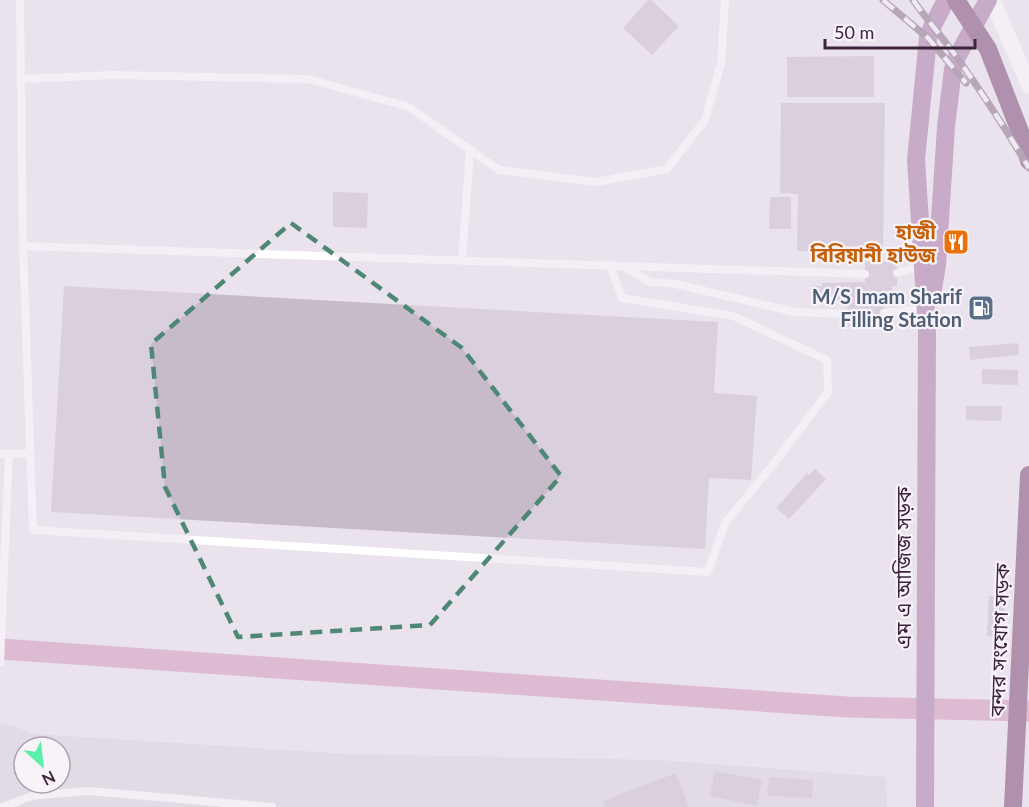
<svg xmlns="http://www.w3.org/2000/svg" width="1029" height="807" viewBox="0 0 1029 807" font-family="Lato,'Noto Sans Bengali',sans-serif">
<style>
.built{fill:#dad1dc;fill-rule:evenodd}
.lines{fill:none;stroke-linecap:round;stroke-linejoin:round}
.canal{stroke:#cf8cb2;stroke-width:21}
.building{fill:#c7bbca}
.lane{stroke:#fff;stroke-width:8}
.street{stroke:#fff;stroke-width:16}
.primary{stroke:#a0689e;stroke-width:18}
.highway{stroke:#682f63;stroke-width:18}
.rail-casing{stroke:#785d78;stroke-width:7}
.rail{stroke:#f7f3f9;stroke-width:4.5;stroke-dasharray:14;stroke-linecap:butt}
.marked{fill:none;stroke:#4e8874;stroke-width:4.5;stroke-dasharray:12 8;stroke-linejoin:round}
.labels{text-anchor:middle;dominant-baseline:central;stroke-width:4.5;stroke-linejoin:round;paint-order:stroke}
.food-label{font-size:20px;font-weight:bold;fill:#c56008;stroke:#f7f3f9;text-anchor:end}
.service-label{font-size:20px;font-weight:bold;fill:#4e5e75;stroke:#f7f3f9;text-anchor:end}
.street-label{font-size:20px;fill:#3d233c;stroke:#f7f3f9}
</style>
<rect width="100%" height="100%" fill="#eae2ec"/>
<path class="built" d="M0 724 12 726 35 734 348 754 660 760 886 777 887 807H0ZM24 747H60V783H24Z"/>
<g class="lines">
<path class="canal" d="M0 649 847 707 1029 711"/>
</g>
<path class="building" d="M648 0H651L679 26 652 55 623 28Z
M874 56V97H787V57Z
M781 103H885L883 252 797 251 798 194 780 193Z
M333 192 368 193 367 228 333 227Z
M770 197H791V229H769Z
M897 261V286H892V303H884V326L848 327 847 300 821 301V294H813V286H822V283L865 282V262Z
M64 286 718 322 714 393 757 396 751 480 709 478 705 549 51 512Z
M1018 343 1019 355 970 360 969 347Z
M982 369 1018 370V385L982 384Z
M966 406H1002L1001 421 966 420Z
M815 469 826 479 789 519 776 508 807 473 809 475Z
M989 596 1005 597 1003 637 987 636Z
M715 771 762 780 757 806 710 796Z
M676 773 689 807H605L603 801Z
M769 777 813 780 812 798 767 796Z"/>
<g class="lines">
<path class="lane" d="M20 0 23 246 865 274
M22 79 113 75 308 79 409 107 499 170 596 182 667 169 705 120 721 63 725 1
M23 246 33 530 708 572 725 523 771 467 828 392 827 360 733 316 622 298 610 265
M462 260 470 150
M622 266 650 282 675 284 795 312 847 314
M897 273 922 266
M884 313 927 309
M0 454 30 453
M0 663 9 453
M3 807 32 796 88 791 272 807"/>
<path class="street" d="M992 0 1029 85"/>
<path class="primary" d="M932 295 937 265 946 127 953 69 957 57 988 0
M925 807 927 330 916 160 928 38 932 27 946 0"/>
<path class="highway" d="M956 0 988 49 1024 142 1029 161
M1013 807 1029 475"/>
<g class="rail-casing">
<path id="rail" d="M883 0 928 38 966 83
M913 0C927 20 944 39 958 59 983 94 1007 131 1029 168"/>
</g>
<use href="#rail" class="rail"/>
</g>
<path d="M0 0H1029V807H0ZM291 223 462 348 561 476 430 625 238 637 165 487 151 344Z" fill="#eae2ec" fill-opacity=".55" fill-rule="evenodd"/>
<path class="marked" d="M291 223 462 348 561 476 430 625 238 637 165 487 151 344Z"/>
<defs>
<g id="restaurant-square" transform="scale(1.35)"><rect x="-9" y="-9" width="18" height="18" rx="4" fill="#e8710a" stroke="#f7f3f9"/><path d="M-5-6h1v4h1v-4h1v4h1v-4h1v5L-1.5 .5V6h-2V.5L-5-1ZM5-6V6H3V1.5H1.5Q1.5-4 5-6Z" fill="#fff"/></g>
<g id="fuel-square" transform="scale(1.35)"><rect x="-9" y="-9" width="18" height="18" rx="4" fill="#5c6f8a" stroke="#f7f3f9"/><path d="M-5.5-6h7V0h2V4h1.3V-2.5L3-4.5l.8-.8L6-3V5H2.5V1h-1V6h-7ZM-4.2-4.7v3.2H.2V-4.7Z" fill="#fff"/></g>
</defs>
<g fill-rule="evenodd">
<use href="#restaurant-square" x="956" y="242"/>
<use href="#fuel-square" x="981" y="308"/>
</g>
<g class="labels">
<g class="food-label">
<text x="936" y="231">হাজী<tspan x="936" dy="23">বিরিয়ানী হাউজ</tspan></text>
</g>
<g class="service-label">
<text x="962" y="296">M/S Imam Sharif<tspan x="962" dy="23">Filling Station</tspan></text>
</g>
<g class="street-label">
<text transform="translate(903 568) rotate(-90)">এম এ আজিজ সড়ক</text>
<text transform="translate(999 640) rotate(-88)">বন্দর সংযোগ সড়ক</text>
</g>
</g>
<g transform="translate(42 765) rotate(153)"><circle r="28" fill="#f7f3f9" stroke="#ada0ad" stroke-width="1.5"/>
<path d="M0-4.5L10 22L0 15L-10 22Z" fill="#5eeeab"/>
<text y="-9" font-size="16" font-weight="bold" text-anchor="middle" fill="#3d233c">N</text>
</g>
<path d="M825 39v9h150v-9" fill="none" stroke="#3d233c" stroke-width="3"/>
<text x="834" y="39" font-size="18" fill="#3d233c" stroke="#f7f3f9" stroke-width="4.5" paint-order="stroke">50 m</text>
</svg>
